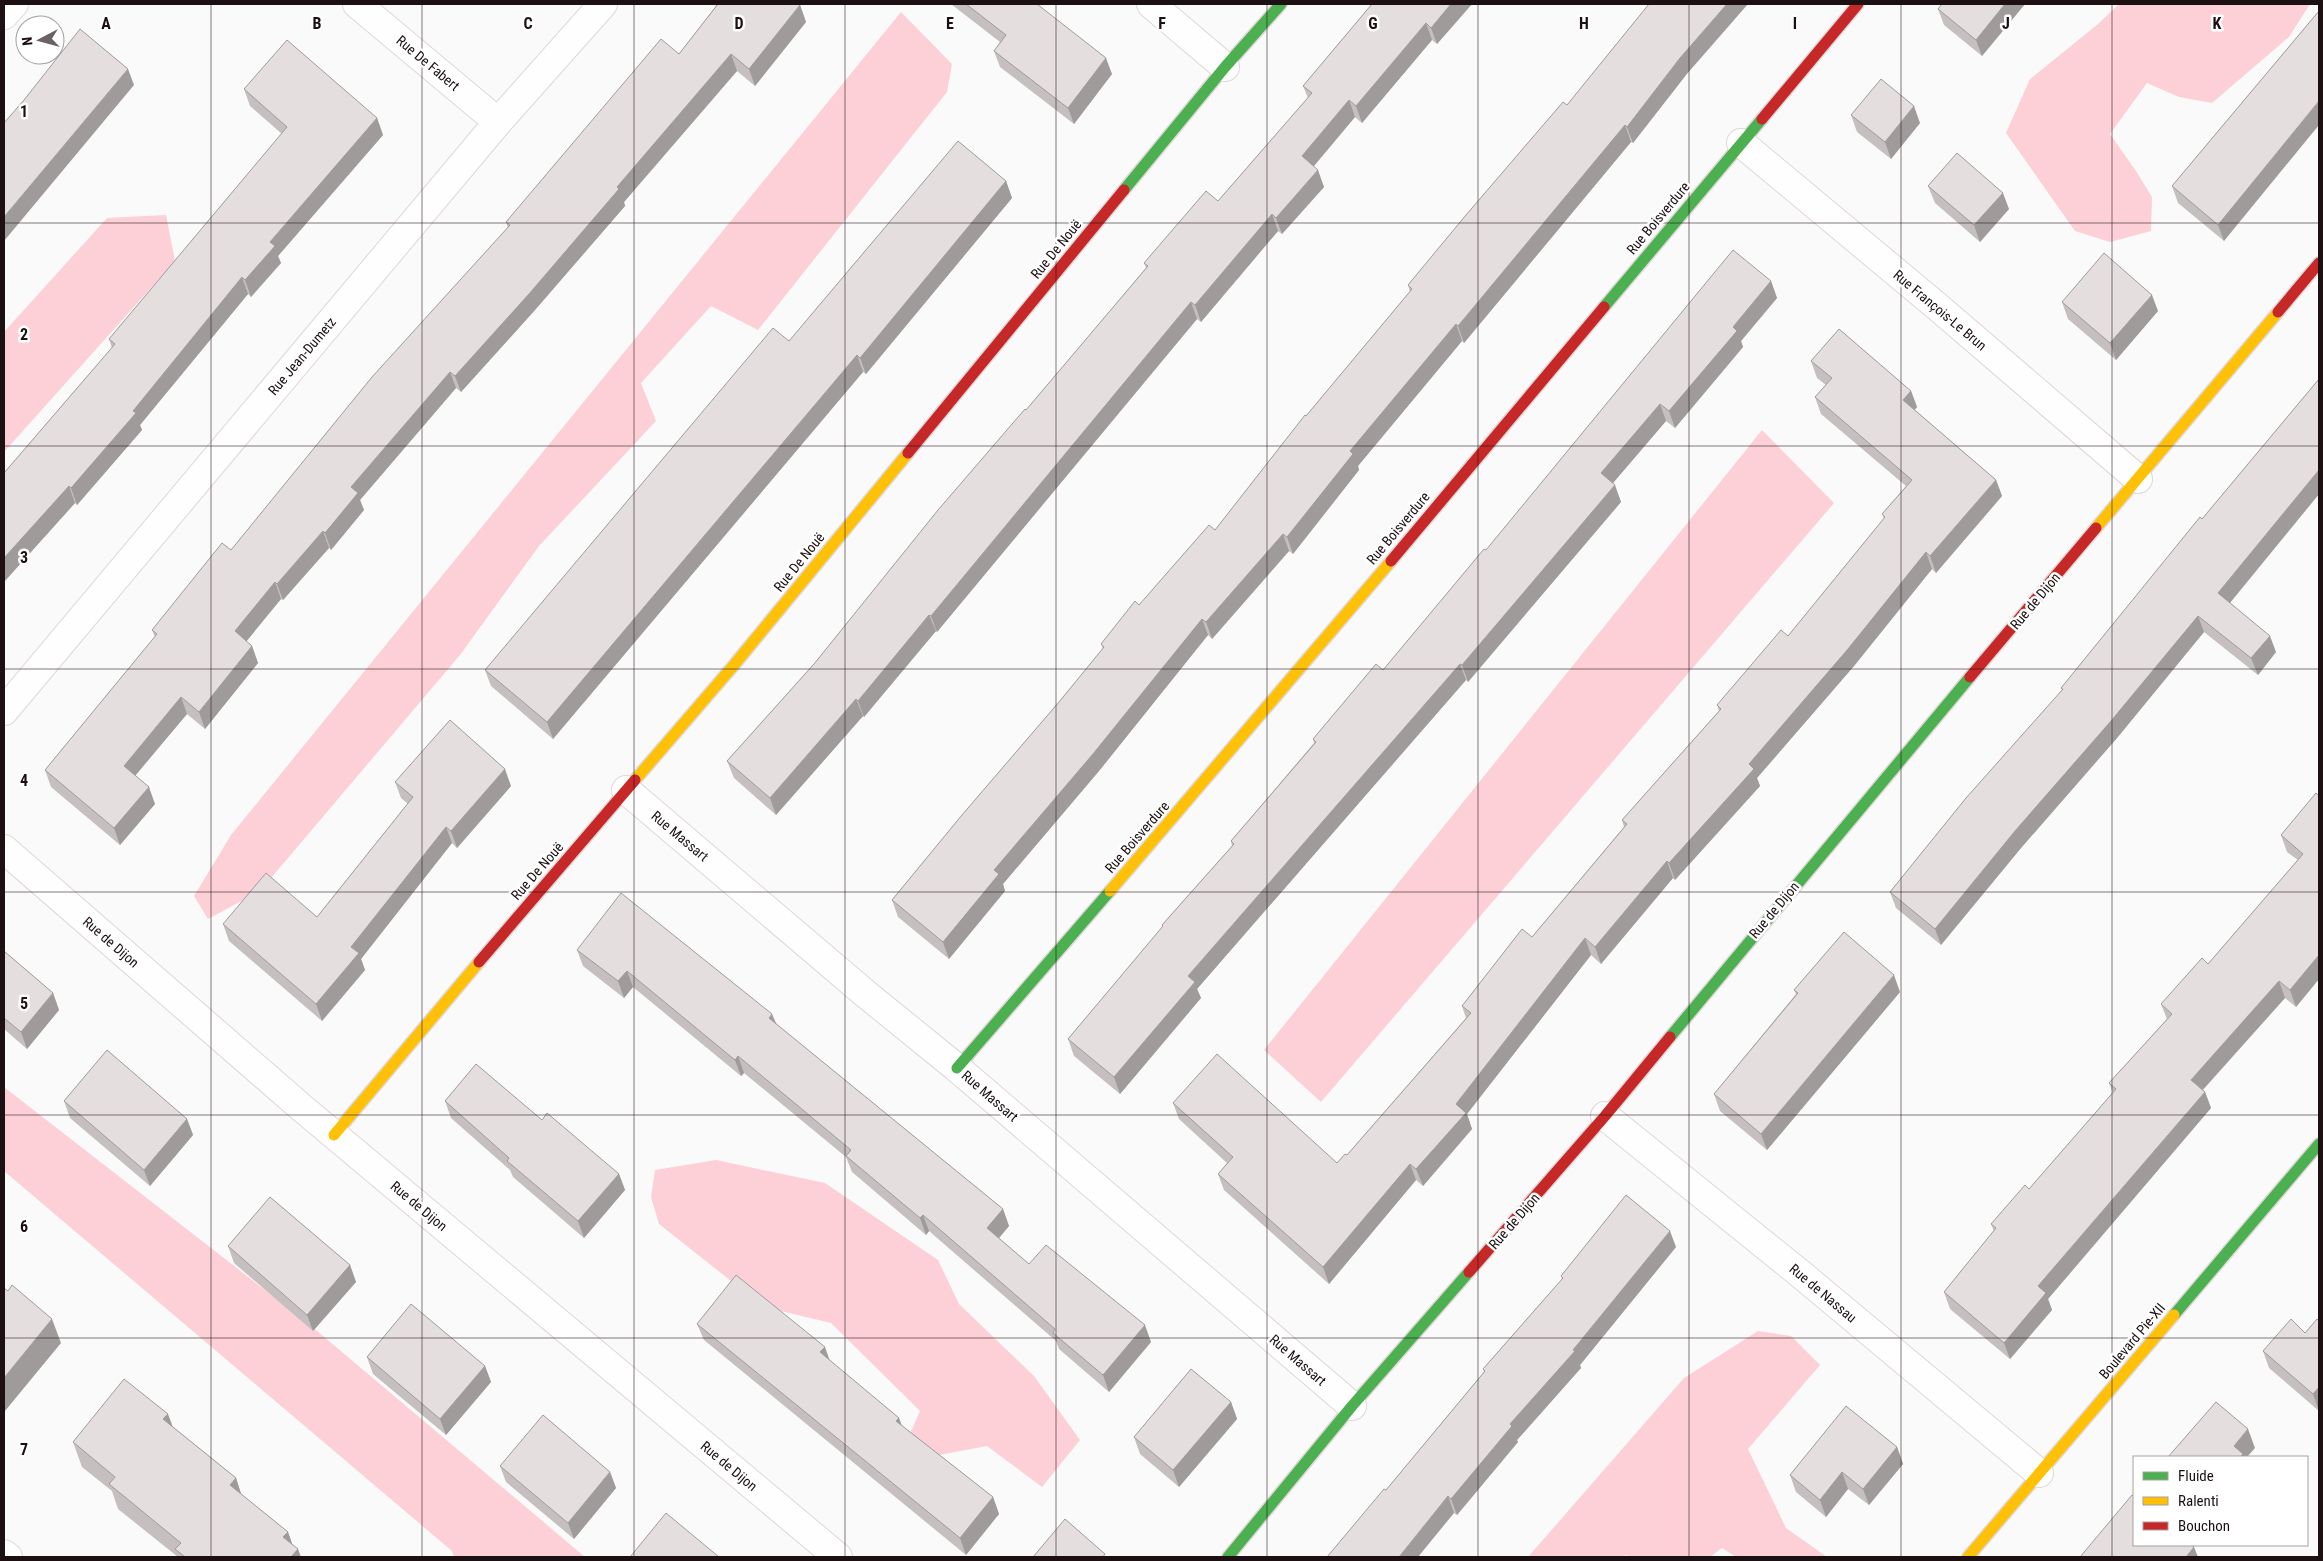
<svg xmlns="http://www.w3.org/2000/svg" width="2323" height="1561" viewBox="0 0 2323 1561" font-family="'Roboto Condensed',sans-serif">
<style>
.green{fill:#fcd0d6}
.lines{fill:none;stroke-linecap:round;stroke-linejoin:round}
.street-casing{stroke:#dfd7d8;stroke-width:30}
.fast-casing{stroke:#dfd7d8;stroke-width:14}
.slow-casing{stroke:#dfd7d8;stroke-width:14}
.jam-casing{stroke:#dfd7d8;stroke-width:14}
.street{stroke:#fefefe;stroke-width:28}
.fast{stroke:#4caf50;stroke-width:11}
.slow{stroke:#ffc107;stroke-width:11}
.jam{stroke:#c62828;stroke-width:11}
.wall{fill:#c5bfbf}
.shaded-wall{fill:#a09b9b}
.building{fill:#e5dede;stroke:#a09b9b}
.grid{fill:none;stroke:#1d1012;stroke-width:1;stroke-opacity:0.55}
.labels{text-anchor:middle;dominant-baseline:central;stroke-width:5;stroke-linejoin:round;paint-order:stroke}
.street-label{font-size:14px;fill:#1d1012;stroke:#fff}
.grid-label{font-size:16px;text-anchor:middle;font-weight:bold;fill:#1d1012;stroke:#fff;stroke-width:5;stroke-linejoin:round;paint-order:stroke}
</style>
<rect width="100%" height="100%" fill="#fafafa"/>
<path class="green" d="M2119 4H2310L2289 37 2212 103 2179 97 2147 83 2110 134 2136 171 2152 197 2151 231 2110 242 2075 231 2006 133 2030 79 2098 24Z
M901 12 952 64 947 92 758 330 711 306 641 383 656 421 539 546 460 655 260 891 208 919 194 896 231 835Z
M166 215 175 261 4 452V332L107 218Z
M1762 430 1834 503 1321 1102 1264 1050Z
M4 1087 310 1325 585 1557H454L452 1551 4 1171Z
M716 1160 825 1183 938 1260 959 1304 1034 1376 1080 1440 1042 1487 987 1446 907 1461 909 1436 920 1411 831 1323 764 1307 659 1224 651 1197 655 1170Z
M1758 1331 1791 1336 1820 1365 1748 1449 1786 1528 1827 1557H1736L1722 1548 1710 1557H1629L1626 1555 1623 1557H1528L1684 1378Z"/>
<g class="lines">
<g class="street-casing">
<path id="street" d="M357 4 498 122
M1151 4 1225 67
M4 15 14 4
M1741 143 1939 308 2138 479
M4 711 498 122 603 4
M626 790 867 995 957 1068 1352 1406
M4 849 302 1108 838 1557
M1605 1116 1803 1276 2039 1473
M4 1554 8 1557"/>
</g>
<g class="fast-casing">
<path id="fast" d="M1124 190 1225 67 1281 4
M1604 307 1762 119
M1670 1037 1970 677
M957 1068 1110 891
M2174 1315 2319 1144
M1228 1557 1352 1406 1469 1272"/>
</g>
<g class="slow-casing">
<path id="slow" d="M2096 528 2278 312
M635 780 734 665 908 453
M1110 891 1391 561
M334 1135 479 962
M1968 1557 2174 1315"/>
</g>
<g class="jam-casing">
<path id="jam" d="M1762 119 1858 4
M2278 312 2319 263
M908 453 1124 190
M1391 561 1604 307
M1970 677 2096 528
M479 962 635 780
M1469 1272 1605 1116 1670 1037"/>
</g>
<use href="#street" class="street"/>
<use href="#fast" class="fast"/>
<use href="#slow" class="slow"/>
<use href="#jam" class="jam"/>
</g>
<path class="wall" d="M714 4H798L800 5 806 22 755 86 737 71 624 202 625 206 535 310 461 392 456 388 360 500 364 510 331 550 329 548 283 600 281 599 246 641 252 646 258 663 205 729 187 714 135 775 155 804 120 845 51 787 45 770 155 637 152 630 231 550 508 228 506 222 679 54 716 6Z
M951 4H1037L1112 74 1074 124 1000 67 994 51 1000 42Z
M1372 4H1472L1437 44 1432 40 1362 123 1355 117 1314 166 1324 187 1282 234 1278 231 1201 322 1197 319 937 632 936 631 864 717 863 716 776 815 734 778 727 761 814 664 1146 268 1144 263 1218 201 1308 98 1303 86Z
M2025 4 1982 56 1944 25 1938 9Z
M2319 11 2224 241 2178 203 2172 186Z
M1686 75 1633 143 1631 142 1464 343 1462 341 1358 466 1359 470 1293 554 1289 551 1212 639 1208 635 1099 771 1003 884 1005 891 949 959 898 917 892 900 1059 702 1103 649 1101 644 1215 530 1306 416 1410 292 1408 285 1567 105Z
M244 89 377 118 383 135 278 256 281 263 251 297 248 294 140 425 142 430 77 505 75 503 4 582V473L112 348 109 339 282 134 250 106Z
M1851 115 1920 123 1891 159 1857 132Z
M1006 181 1012 198 866 374 863 372 553 739 491 686 485 670 789 341Z
M1928 186 2009 209 1980 242 1935 203Z
M1771 281 1777 298 1741 341 1743 347 1675 428 1666 421 1613 483 1621 502 1468 682 1466 680 1197 989 1201 998 1120 1094 1074 1056 1068 1039 1163 927 1162 925 1232 846 1231 841 1314 743 1313 739 1383 670 1486 550Z
M2062 302 2158 311 2116 360 2068 319Z
M1811 361 1911 391 1917 407 1915 410 1996 480 2002 496 1936 573 1932 569 1854 666 1757 778 1760 786 1675 880 1673 878 1601 964 1591 955 1467 1114 1472 1129 1423 1186 1416 1180 1329 1284 1224 1190 1218 1174 1227 1163 1179 1119 1173 1103 1337 1163 1347 1155 1466 1018 1462 1006 1532 937 1624 827 1622 820 1719 711 1717 705 1788 636 1884 519 1882 514 1906 486 1821 414 1815 397 1826 385 1817 378Z
M2319 379V494L2230 603 2276 652 2258 675 2204 632 2117 738 2021 848 1941 945 1896 908 1890 892 2062 690 2061 688Z
M395 782 511 786 457 848 452 843 361 959 365 970 322 1021 229 941 223 924 317 917 408 804 401 798Z
M2319 796V979L2296 1007 2285 998 2203 1090 2205 1092 2211 1108 2048 1299 2052 1310 2010 1359 1950 1309 1944 1292 1994 1231 1991 1224 2029 1189 2113 1093 2109 1083 2167 1019 2161 1004 2208 964 2298 860 2287 852 2281 835Z
M577 950 776 1025 1003 1209 1009 1226 999 1238 1029 1264 1151 1342 1109 1392 1059 1349 1056 1341 929 1231 926 1235 852 1172 846 1157 744 1073 741 1076 633 987 624 998 583 966Z
M4 951 53 993 59 1010 27 1049 4 1029Z
M1794 990 1900 992 1767 1150 1720 1111 1714 1094 1796 994Z
M64 1101 187 1119 193 1135 150 1186 70 1118Z
M445 1101 542 1120 619 1174 625 1190 584 1238 513 1177 510 1170 451 1118Z
M228 1246 350 1265 356 1282 313 1331 234 1263Z
M1676 1247 1580 1365 1581 1368 1517 1440 1518 1442 1457 1515 1454 1513 1386 1490 1484 1372 1483 1369 1562 1279 1561 1276Z
M697 1324 829 1360 899 1418 901 1425 993 1497 999 1514 966 1555 704 1340Z
M2305 1333 2319 1411 2269 1368 2263 1351Z
M367 1357 485 1366 491 1382 446 1435 373 1374Z
M1231 1402 1237 1419 1179 1487 1140 1454 1134 1437Z
M173 1427 236 1478 241 1494 288 1532 292 1544 301 1557H178L118 1509 112 1491 82 1467 73 1442Z
M1897 1447 1903 1464 1869 1505 1848 1489 1826 1517 1796 1492 1790 1475Z
M500 1466 610 1472 616 1488 574 1539 506 1482Z"/>
<path class="shaded-wall" d="M1451 4H1472L1437 44 1431 28Z
M1727 4H1748L1686 75 1633 143 1627 127 1680 58Z
M2005 4H2025L1982 56 1976 40Z
M800 5 806 22 755 86 749 69Z
M1426 23 1432 40 1362 123 1356 106Z
M731 54 737 71 624 202 625 206 535 310 461 392 455 376Z
M1106 58 1112 74 1074 124 1068 108Z
M128 69 134 85 4 241V217Z
M1349 100 1355 117 1308 173 1302 156Z
M2319 101V125L2224 241 2218 225Z
M1914 106 1920 123 1891 159 1885 142Z
M377 118 383 135 278 256 281 263 251 297 245 280 270 242Z
M1625 125 1631 142 1464 343 1458 326Z
M1318 170 1324 187 1282 234 1276 218Z
M1006 181 1012 198 866 374 860 358Z
M2003 193 2009 209 1980 242 1974 225Z
M1272 214 1278 231 1201 322 1195 305Z
M242 277 248 294 140 425 142 430 77 505 71 488 133 411Z
M1771 281 1777 298 1741 341 1743 347 1675 428 1669 411 1733 327Z
M2152 295 2158 311 2116 360 2110 343Z
M1191 302 1197 319 937 632 931 616Z
M1456 324 1462 341 1358 466 1359 470 1293 554 1287 537 1350 451Z
M857 355 863 372 553 739 547 722Z
M450 372 456 388 360 500 364 510 331 550 325 533 351 487Z
M1911 391 1917 407 1909 416 1903 400Z
M1660 404 1666 421 1607 490 1601 473Z
M2319 470V494L2224 610 2218 593Z
M1996 480 2002 496 1936 573 1930 556Z
M1615 485 1621 502 1468 682 1462 665Z
M69 486 75 503 4 582V558Z
M323 531 329 548 283 600 277 584Z
M1283 534 1289 551 1212 639 1206 622Z
M1926 552 1932 569 1854 666 1757 778 1760 786 1675 880 1669 863 1749 764Z
M275 582 281 599 241 648 235 631Z
M929 615 936 631 864 717 858 701Z
M2198 616 2204 632 2117 738 2021 848 1941 945 1935 929 2015 831Z
M1202 619 1208 635 1099 771 1003 884 1005 891 949 959 943 942 994 870Z
M2270 636 2276 652 2258 675 2251 658Z
M252 646 258 663 205 729 199 712Z
M1460 664 1466 680 1197 989 1201 998 1120 1094 1114 1077 1188 976Z
M181 697 187 714 130 782 124 766Z
M856 699 863 716 776 815 770 798Z
M505 769 511 786 457 848 451 831Z
M149 787 155 804 120 845 114 828Z
M446 827 452 843 361 959 365 970 322 1021 316 1004 351 947Z
M1667 861 1673 878 1601 964 1595 947Z
M1585 938 1591 955 1467 1114 1472 1129 1423 1186 1416 1169 1456 1104Z
M2319 955V979L2296 1007 2290 990Z
M627 971 633 987 624 998 618 981Z
M1894 975 1900 992 1767 1150 1761 1134Z
M2279 981 2285 998 2197 1096 2191 1080Z
M53 993 59 1010 27 1049 21 1032Z
M772 1014 779 1030 769 1018Z
M738 1056 744 1073 741 1076 735 1060Z
M2205 1092 2211 1108 2048 1299 2052 1310 2010 1359 2004 1343 2038 1286Z
M187 1119 193 1135 150 1186 144 1170Z
M1410 1164 1416 1180 1329 1284 1323 1267Z
M619 1174 625 1190 584 1238 578 1221Z
M1003 1209 1009 1226 993 1245 987 1228Z
M923 1215 929 1231 926 1235 920 1218Z
M1670 1231 1676 1247 1580 1365 1581 1368 1517 1440 1518 1442 1457 1515 1451 1499 1510 1424 1573 1350Z
M350 1265 356 1282 313 1331 307 1315Z
M52 1319 61 1343 5 1411 4 1407V1378Z
M1145 1325 1151 1342 1109 1392 1103 1375Z
M825 1347 831 1364 820 1352Z
M485 1366 491 1382 446 1435 440 1419Z
M2319 1387V1411L2313 1394Z
M1231 1402 1237 1419 1179 1487 1173 1470Z
M168 1414 177 1438 163 1419Z
M899 1418 905 1434 896 1421Z
M2248 1429 2255 1448 2247 1457H2238L2234 1446Z
M1897 1447 1903 1464 1869 1505 1863 1489Z
M610 1472 616 1488 574 1539 568 1523Z
M1842 1472 1848 1489 1826 1517 1820 1500Z
M236 1478 244 1503 230 1485Z
M1448 1496 1454 1513 1418 1557H1399Z
M993 1497 999 1514 966 1555 960 1538Z
M288 1532 295 1552 298 1549 301 1557H291L283 1537Z
M2194 1547 2198 1557H2186Z"/>
<path class="building" d="M718 4H798L800 5 749 69 731 54 617 187 619 189 529 294 455 376 450 372 351 487 358 493 325 533 323 531 277 584 275 582 235 631 252 646 199 712 181 697 124 766 149 787 114 828 45 770 157 634 152 630 222 543 231 550 372 377 510 225 506 222 661 39 679 54Z
M966 4H1037L1106 58 1068 108 994 51 1006 35Z
M1372 4H1451L1431 28 1426 23 1356 106 1349 100 1302 156 1318 170 1276 218 1272 214 1195 305 1191 302 931 616 929 615 858 701 856 699 770 798 727 761 814 664 938 510 1025 409 1026 410 1148 266 1144 263 1206 191 1218 201 1312 93 1303 86Z
M1649 4H1727L1680 58 1627 127 1625 125 1458 326 1456 324 1350 451 1353 454 1287 537 1283 534 1206 622 1202 619 1093 754 994 870 999 874 943 942 892 900 962 815 1059 702 1104 647 1101 644 1135 601 1139 605 1209 525 1215 530 1305 415 1306 416 1412 289 1408 285 1466 215 1563 102 1567 105Z
M1942 4H2005L1976 40 1938 9Z
M2319 11V101L2218 225 2172 186Z
M80 29 128 69 4 217V123L24 100Z
M287 40 377 118 270 242 275 246 245 280 242 277 133 411 136 413 71 488 69 486 4 558V473L115 344 109 339 287 127 244 89Z
M1881 79 1914 106 1885 142 1851 115Z
M958 141 1006 181 860 358 857 355 547 722 485 670 773 328 789 341Z
M1957 153 2003 193 1974 225 1928 186Z
M1733 250 1771 281 1733 327 1737 331 1669 411 1660 404 1601 473 1615 485 1462 665 1460 664 1188 976 1195 982 1114 1077 1068 1039 1163 926 1162 925 1234 844 1231 841 1316 742 1313 739 1376 664 1383 670 1484 549 1486 550Z
M2104 253 2152 295 2110 343 2062 302Z
M1839 329 1911 391 1903 400 1996 480 1930 556 1926 552 1848 649 1749 764 1754 769 1669 863 1667 861 1595 947 1585 938 1456 1104 1466 1113 1416 1169 1410 1164 1323 1267 1218 1174 1233 1157 1173 1103 1217 1054 1337 1163 1345 1154 1347 1155 1471 1013 1462 1006 1522 929 1532 937 1627 824 1622 820 1721 709 1717 705 1781 630 1788 636 1885 517 1882 514 1912 480 1815 397 1832 378 1811 361Z
M2319 379V470L2218 593 2270 636 2251 658 2198 616 2111 721 2015 831 1935 929 1890 892 1966 798 2063 689 2061 688 2200 517 2202 519Z
M450 720 505 769 451 831 446 827 351 947 359 953 316 1004 223 924 266 873 317 917 413 797 395 782Z
M2316 793 2319 796V955L2290 990 2279 981 2191 1080 2205 1092 2038 1286 2046 1293 2004 1343 1944 1292 1996 1228 1991 1224 2025 1185 2029 1189 2116 1089 2109 1083 2172 1014 2161 1004 2202 958 2208 964 2303 854 2281 835Z
M621 893 772 1014 769 1018 1003 1209 987 1228 1029 1264 1046 1245 1145 1325 1103 1375 1053 1333 1055 1329 923 1215 920 1218 846 1156 851 1150 738 1056 735 1060 627 971 618 981 577 950Z
M1844 932 1894 975 1761 1134 1714 1094 1798 993 1794 990Z
M4 951 53 993 21 1032 4 1018Z
M107 1050 187 1119 144 1170 64 1101Z
M476 1064 542 1120 547 1113 619 1174 578 1221 507 1161 509 1158 445 1101Z
M1626 1195 1670 1231 1573 1350 1575 1351 1510 1424 1512 1426 1451 1499 1448 1496 1399 1557H1327L1384 1489 1386 1490 1485 1371 1483 1369 1563 1278 1561 1276Z
M270 1197 350 1265 307 1315 228 1246Z
M736 1275 825 1347 820 1352 899 1418 896 1421 993 1497 960 1538 697 1324Z
M12 1285 52 1319 4 1378V1288L8 1291Z
M411 1304 485 1366 440 1419 367 1357Z
M2291 1319 2305 1333 2317 1319 2319 1321V1387L2313 1394 2263 1351Z
M1191 1369 1231 1402 1173 1470 1134 1437Z
M124 1379 168 1414 163 1419 236 1478 230 1485 288 1532 283 1537 298 1549 291 1557H185L175 1549 181 1543 109 1484 115 1477 73 1442Z
M2216 1402 2248 1429 2234 1446 2243 1454 2240 1457H2168Z
M1846 1406 1897 1447 1863 1489 1842 1472 1820 1500 1790 1475Z
M543 1415 610 1472 568 1523 500 1466Z
M2132 1495 2134 1496V1545H2191L2194 1547 2186 1557H2080Z
M666 1513 719 1557H630Z
M1065 1519 1105 1554 1103 1557H1033Z"/>
<path class="grid" d="M211 4V1557M422 4V1557M634 4V1557M845 4V1557M1056 4V1557M1267 4V1557M1478 4V1557M1689 4V1557M1901 4V1557M2112 4V1557M4 223H2319M4 446H2319M4 669H2319M4 892H2319M4 1115H2319M4 1338H2319"/>
<g class="labels">
<g class="street-label">
<text transform="translate(428 63) rotate(40)">Rue De Fabert</text>
<text transform="translate(1658 218) rotate(-50)">Rue Boisverdure</text>
<text transform="translate(1056 249) rotate(-51)">Rue De Nouë</text>
<text transform="translate(1940 310) rotate(40)">Rue François-Le Brun</text>
<text transform="translate(302 356) rotate(-50)">Rue Jean-Dumetz</text>
<text transform="translate(1398 528) rotate(-50)">Rue Boisverdure</text>
<text transform="translate(799 562) rotate(-51)">Rue De Nouë</text>
<text transform="translate(2035 601) rotate(-50)">Rue de Dijon</text>
<text transform="translate(680 836) rotate(40)">Rue Massart</text>
<text transform="translate(1137 837) rotate(-49)">Rue Boisverdure</text>
<text transform="translate(537 871) rotate(-49)">Rue De Nouë</text>
<text transform="translate(1774 910) rotate(-50)">Rue de Dijon</text>
<text transform="translate(111 942) rotate(41)">Rue de Dijon</text>
<text transform="translate(990 1096) rotate(41)">Rue Massart</text>
<text transform="translate(419 1206) rotate(40)">Rue de Dijon</text>
<text transform="translate(1514 1221) rotate(-49)">Rue de Dijon</text>
<text transform="translate(1823 1293) rotate(40)">Rue de Nassau</text>
<text transform="translate(2132 1341) rotate(-50)">Boulevard Pie-XII</text>
<text transform="translate(1298 1360) rotate(41)">Rue Massart</text>
<text transform="translate(729 1466) rotate(40)">Rue de Dijon</text>
</g>
</g>
<g class="grid-label">
<text x="106" y="29">A</text>
<text x="317" y="29">B</text>
<text x="528" y="29">C</text>
<text x="739" y="29">D</text>
<text x="950" y="29">E</text>
<text x="1162" y="29">F</text>
<text x="1373" y="29">G</text>
<text x="1584" y="29">H</text>
<text x="1795" y="29">I</text>
<text x="2006" y="29">J</text>
<text x="2217" y="29">K</text>
<text x="24" y="117">1</text>
<text x="24" y="340">2</text>
<text x="24" y="563">3</text>
<text x="24" y="786">4</text>
<text x="24" y="1009">5</text>
<text x="24" y="1232">6</text>
<text x="24" y="1455">7</text>
</g>
<rect width="2323" height="1561" fill="none" stroke="#1d1012" stroke-width="10"/>
<rect x="2133" y="1456" width="175" height="90" fill="#ffffff" stroke="#a59fa0"/>
<rect x="2143" y="1472" width="25" height="8" fill="#4caf50" stroke="#a59fa0"/>
<text x="2178" y="1481" font-size="15" fill="#1d1012">Fluide</text>
<rect x="2143" y="1497" width="25" height="8" fill="#ffc107" stroke="#a59fa0"/>
<text x="2178" y="1506" font-size="15" fill="#1d1012">Ralenti</text>
<rect x="2143" y="1522" width="25" height="8" fill="#c62828" stroke="#a59fa0"/>
<text x="2178" y="1531" font-size="15" fill="#1d1012">Bouchon</text>
<g transform="translate(40 40) rotate(264)"><circle r="24" fill="#ffffff" stroke="#a59fa0"/>
<path d="M0-4L9 19L0 12L-9 19Z" fill="#6a6263"/>
<text y="-8" font-size="14" font-weight="bold" text-anchor="middle" fill="#1d1012">N</text>
</g>
</svg>
